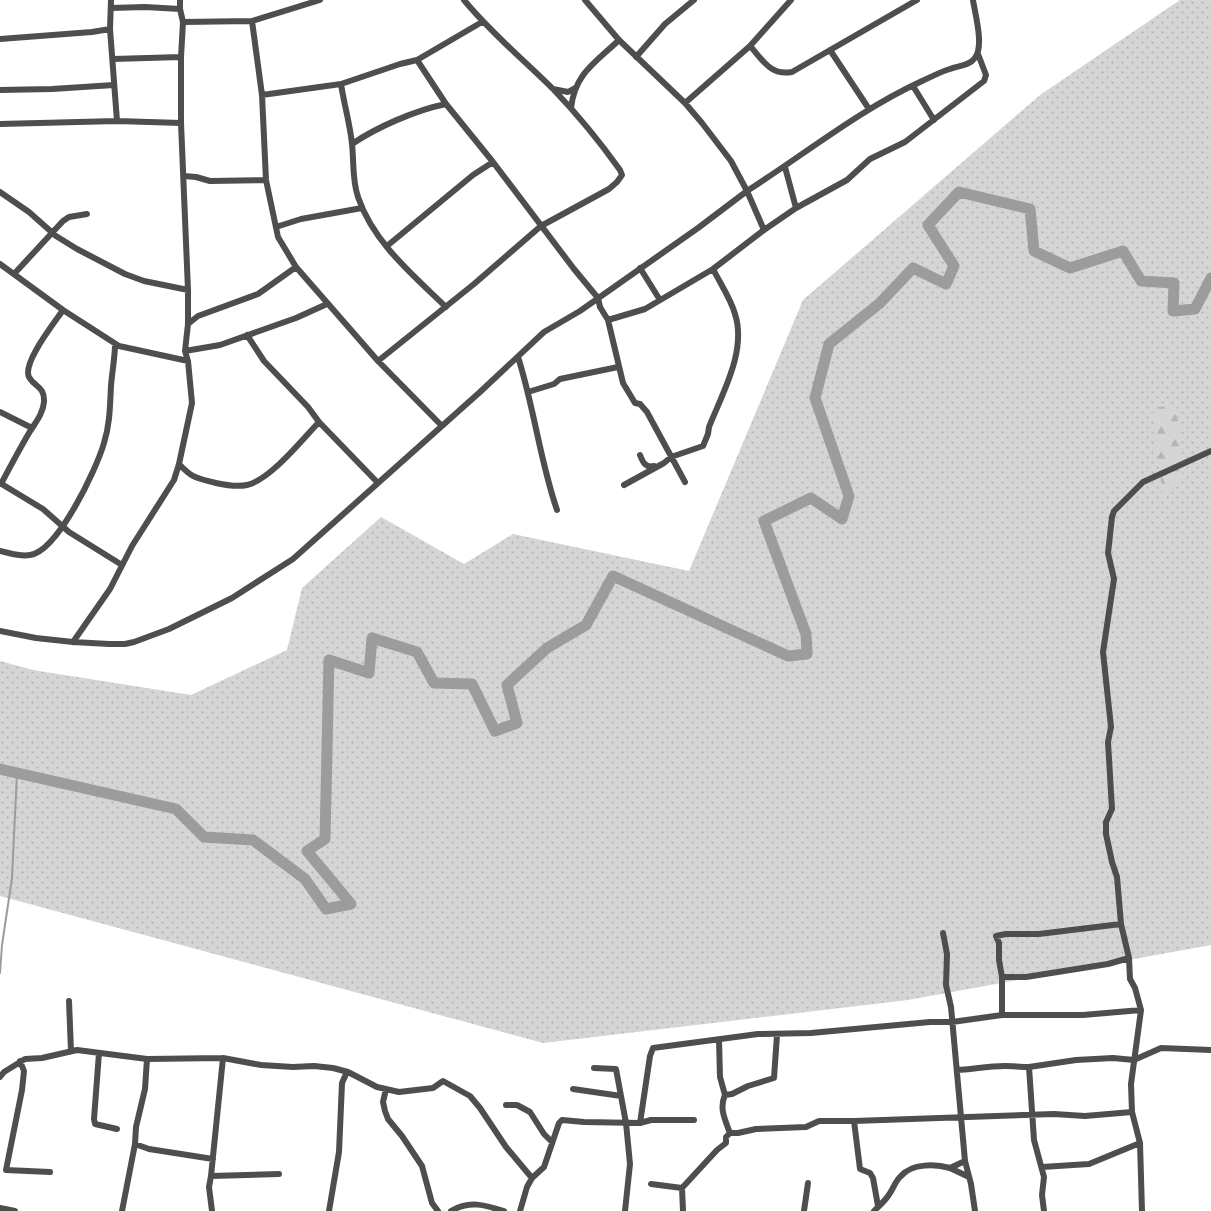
<svg xmlns="http://www.w3.org/2000/svg" width="1211" height="1211" viewBox="0 0 1211 1211" font-family="'Golos Text',sans-serif">
<style>
.grass{fill:url(#grass-dots)}
.forest{fill:url(#forest-firs)}
.lines{fill:none;stroke-linecap:round;stroke-linejoin:round}
.stream{stroke:#9c9c9c;stroke-width:2}
.river{stroke:#9c9c9c;stroke-width:11}
.minor{stroke:#4e4e4e;stroke-width:6}
</style>
<defs>
<pattern id="grass-dots" width="8" height="8" patternUnits="userSpaceOnUse" patternTransform="scale(1.25)"><rect width="8" height="8" fill="#d5d5d5"/><path d="M2 2h.1M6 6h.1" fill="none" stroke="#b5b5b5" stroke-width="1.8" stroke-linecap="round"/></pattern>
<pattern id="forest-firs" width="22" height="20" patternUnits="userSpaceOnUse" patternTransform="scale(1.25)"><rect width="22" height="20" fill="#d5d5d5"/><path d="M5 1l3.5 6h-7zM16 11l3.5 6h-7z" fill="#b5b5b5"/></pattern>
</defs>
<rect width="100%" height="100%" fill="#fff"/>
<path class="grass" d="M1180 0H1211V945L908 1000 543 1043 0 896V661L33 670 191 695 287 650 302 588 381 517 464 564 513 534 689 571 803 300 1040 95Z"/>
<path class="forest" d="M1176 405 1184 471 1163 497 1152 408Z"/>
<g class="lines">
<path class="stream" d="M0 973 2 945 12 878 17 773"/>
<path class="river" d="M0 769 176 809 204 837 253 840 305 879 326 909 351 904 307 851 325 839 329 660 369 673 372 638 417 652 434 683 472 684 495 731 517 723 507 685 547 648 586 625 613 576 788 656 807 654 806 634 764 521 811 498 842 519 849 496 815 398 829 344 880 303 913 268 946 284 954 266 928 225 959 192 1030 209 1034 251 1070 268 1123 251 1141 281 1174 283 1173 311 1195 309 1211 278"/>
<path class="minor" d="M111 0 110 29 117 121
M111 8 145 7 180 9
M252 21 262 95 266 180 278 237 296 267 378 361 441 425
M183 22 252 21 320 0
M0 39 92 32 110 29
M750 46C763 60 770 76 792 72L917 0
M830 50 869 109
M636 57 665 24 694 0
M113 59 181 57
M417 60 446 104 493 162 574 269 598 298 600 307 608 320 623 383 635 403 640 404 647 412 685 482
M341 84C344 104 350 124 352 144 354 162 352 180 358 197 373 242 413 275 446 307
M913 86 934 120
M553 89 568 92 575 88
M0 90 52 89 114 85
M262 95 341 84 400 64 417 60 482 22
M685 103 750 46 791 0
M571 108C575 73 595 63 619 40
M0 124 117 121 181 123
M352 144C377 127 416 110 446 104
M785 167 796 208
M184 176 196 177 210 181 266 180
M0 192 29 212 56 236 77 249 125 274 144 281 188 290
M276 227 301 219 362 208
M764 230 747 191C805 154 859 110 922 81 931 77 940 72 950 69 957 66 969 66 974 59 985 48 975 14 973 0
M387 246 473 175 493 162
M0 264 63 310 119 346 188 361
M640 268 660 300
M14 274 63 221 69 217 87 214
M608 320 645 309 713 269 764 230 796 208 847 180 870 159 905 142 984 81 986 75 978 54
M188 324 198 316 258 294 296 267
M247 335 264 361 308 407 319 422 378 483
M185 351 220 345 296 318 327 304
M518 357C534 407 540 461 557 510
M378 361 474 284 541 226 609 189 617 182 622 175 620 170C600 142 578 115 554 90 524 60 491 33 464 0
M528 392 554 384 560 379 618 367
M0 412 32 428
M640 455C643 463 646 468 654 466
M179 464C193 479 197 478 216 483 225 485 238 487 247 485 270 480 303 439 319 422
M0 483 43 509 69 532 122 565
M1 484C10 467 19 450 29 433 35 423 43 414 44 402 45 386 34 387 29 377 22 363 55 322 63 310
M624 485 664 463 671 457 703 446 708 434 709 427C722 394 747 351 735 314 731 299 720 283 713 269
M0 551C10 553 20 557 30 555 58 551 97 468 104 443 110 424 110 405 111 386 112 372 115 358 115 344
M0 631 36 638 73 642 109 644H125L134 642 169 629 232 598 293 559 480 392 544 332 580 311 698 228 747 191 731 161 702 123 685 103 619 40 585 0
M73 642 110 589 132 546 174 480 179 464 192 403 188 361 185 351 188 324V290L181 123V57L183 22 180 9V0
M943 933 947 954 946 985 951 1007 965 1161 971 1184 975 1211
M1002 977H1026L1108 964 1129 958
M69 1001 71 1051
M1002 1015V977L999 960V943L996 936 1006 934H1039L1121 924
M719 1040 720 1077 725 1095
M99 1053 94 1119 95 1124 117 1129
M20 1061 24 1071 22 1090 6 1170 50 1172
M594 1068 616 1069 626 1123 630 1164 625 1211
M957 1070C973 1069 989 1066 1005 1066 1013 1066 1020 1067 1029 1067
M0 1077 4 1072 25 1059 42 1058 77 1050 147 1059 223 1058 261 1065 293 1067 314 1066 333 1068 348 1072 377 1087 399 1092 433 1088 443 1081 470 1096 480 1108 506 1147 532 1178
M386 1089 383 1102 385 1111 388 1119 402 1136 422 1166 432 1203 438 1211
M573 1089 621 1096
M506 1105H517L530 1112 544 1134 552 1142
M854 1121 860 1169 870 1173 873 1178 878 1206
M640 1123 651 1120H694
M730 1133C725 1120 719 1108 725 1095L732 1094 748 1086 774 1078 777 1035
M135 1144 149 1149 213 1159
M1042 1167 1089 1164 1140 1143
M950 1168 969 1177
M211 1176 279 1174
M651 1184 682 1188
M0 1208 15 1211
M122 1211 135 1144 136 1127 145 1089 147 1059
M212 1211 209 1187 211 1176 223 1058
M329 1211 339 1152 342 1083 347 1072
M451 1211C469 1200 485 1205 504 1211
M520 1211 527 1187 532 1178 544 1167 559 1123 562 1120 584 1122 640 1123 650 1056 653 1048 758 1034 811 1033 930 1022H952L1002 1015H1083L1141 1010
M683 1211 682 1188 717 1150 726 1143V1137L730 1133H738L756 1129 806 1127 819 1121H854L1054 1114 1085 1116 1132 1112
M804 1211 808 1183
M874 1211C879 1206 884 1202 888 1196 893 1190 895 1181 901 1176 912 1163 936 1164 950 1168L965 1161
M1044 1211 1042 1195 1044 1177 1034 1140 1029 1067 1076 1060 1113 1058 1134 1060 1161 1048 1211 1050
M1142 1211 1140 1143 1132 1112 1131 1084 1141 1010 1135 988 1130 979 1129 958 1121 924 1117 877 1112 862 1106 834V822L1112 809 1108 742 1111 727 1103 652 1114 579 1108 553 1112 517 1114 511 1143 482 1211 451"/>
</g>
</svg>
